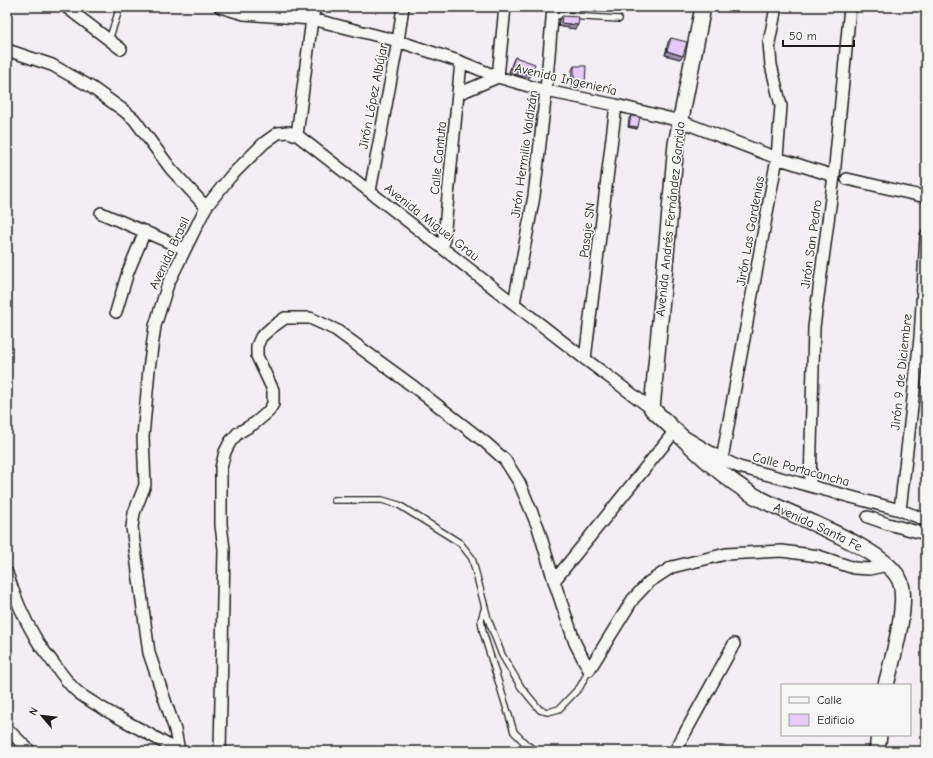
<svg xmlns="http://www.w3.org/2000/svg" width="933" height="758" viewBox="0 0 933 758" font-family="'Comic Neue',sans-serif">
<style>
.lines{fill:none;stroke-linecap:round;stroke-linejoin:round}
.lane-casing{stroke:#1c1c1c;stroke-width:8}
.street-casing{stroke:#1c1c1c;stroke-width:14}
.secondary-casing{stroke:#1c1c1c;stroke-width:18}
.lane{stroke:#f6f6f2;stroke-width:5.5}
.street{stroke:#f6f6f2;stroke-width:11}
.secondary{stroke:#f6f6f2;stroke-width:15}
.wall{fill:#c5aed7;stroke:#1c1c1c}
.shaded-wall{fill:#a08daf;stroke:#1c1c1c}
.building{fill:#e5cafa;stroke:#1c1c1c}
.labels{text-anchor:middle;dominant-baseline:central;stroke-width:3;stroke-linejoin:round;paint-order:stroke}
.street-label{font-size:13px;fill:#1c1c1c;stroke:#f6f6f2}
</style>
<rect width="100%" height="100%" fill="#f3edf4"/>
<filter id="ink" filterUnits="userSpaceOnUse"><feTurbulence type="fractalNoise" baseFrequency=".025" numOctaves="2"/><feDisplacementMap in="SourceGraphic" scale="8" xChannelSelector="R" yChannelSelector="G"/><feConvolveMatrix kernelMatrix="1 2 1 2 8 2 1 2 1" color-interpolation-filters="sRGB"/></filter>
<g filter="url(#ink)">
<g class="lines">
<g class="lane-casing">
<path id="lane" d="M552 15 619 19
M109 40 120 7
M334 500H382L399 505 460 543 472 558 488 619 502 655 521 687 540 710 548 712 559 709 580 687 589 670
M485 607 481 620 483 632 514 732 527 745 537 751"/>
</g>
<g class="street-casing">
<path id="street" d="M66 7 121 49
M220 7 244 14 312 19 398 41 461 62 498 77 546 91 616 105 680 121 777 158 834 176
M7 50 52 65 91 87 123 110 134 119 171 169 206 207
M458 94 498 77 505 7
M297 135 312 19 315 7
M847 179 926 197
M370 191 398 41 403 7
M101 213 185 249
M443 248 461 62
M514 303 534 196 546 91 553 7
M116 312 128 272 145 231
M585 359 616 105
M722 459 777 158 781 106 771 65 769 43 776 7
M810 485 814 327 834 176 850 7
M900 510 920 338 926 236
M868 517 888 524 926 534
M7 573C14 595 23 617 35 637 40 647 48 655 54 664 62 674 70 687 80 694 111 716 146 730 177 751
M554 581 675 431 722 459 739 467 900 510 926 520
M589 670 633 599 649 582 672 567 726 554 782 551 818 556 854 568 869 569 888 565
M7 729 30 751
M179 751 175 730 149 653 132 527 134 513 145 485 143 437 149 369 155 326 168 284 206 207 230 177 264 143 278 133 288 132 297 135 585 359 652 409
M220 751 224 549 221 525V468L225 452 230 442 238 433 255 423 268 412 273 404V390L257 356V346L261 337 271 328 285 318H310L336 330 414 387 486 443 505 460 519 482 538 527 554 581 575 643 589 670
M675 751 734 644"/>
</g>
<g class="secondary-casing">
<g id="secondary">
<path id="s1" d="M703 7 676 144 652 409C686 440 713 471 753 495 786 514 887 548 900 581 909 604 892 660 886 685"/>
<path d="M877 751 879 735"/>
</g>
</g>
<use href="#lane" class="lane"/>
<use href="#street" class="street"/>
<use href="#secondary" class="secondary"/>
</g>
<path class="wall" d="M562 16 575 29 558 26 559 20Z
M671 38 683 56 680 59 665 55 668 42Z
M515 57 531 75 528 79 509 72 513 61Z
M574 66 583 87H571L572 70Z
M631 116 637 129 628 127 629 118Z"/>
<path class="shaded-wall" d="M622 7H632L636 8 634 12 621 8Z
M561 23 578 25 575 29 558 26Z
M667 51 683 56 680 59 665 55Z
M511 68 531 75 528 79 509 72Z
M574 83H585L583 87H571Z
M629 126 638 127 637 129 628 127Z"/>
<path class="building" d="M562 16 579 17 578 25 561 23Z
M671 38 687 42 683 56 667 51Z
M515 57 535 64 531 75 511 68Z
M574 66H586L585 83H574Z
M631 116 640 117 638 127 629 126Z"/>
</g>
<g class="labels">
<g class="street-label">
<text transform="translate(566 79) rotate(13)">Avenida Ingeniería</text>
<text transform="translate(373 96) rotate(-79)">Jirón López Albújar</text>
<text transform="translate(524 154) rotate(-82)">Jirón Hermilio Valdizán</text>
<text transform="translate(438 158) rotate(-84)">Calle Cantuta</text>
<text transform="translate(670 219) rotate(-84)">Avenida Andrés Fernández Garrido</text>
<text transform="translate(432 222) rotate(38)">Avenida Miguel Grau</text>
<text transform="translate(587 230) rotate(-83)">Pasaje SN</text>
<text transform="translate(750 231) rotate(-80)">Jirón Las Gardenias</text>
<text transform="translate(811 244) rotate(-82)">Jirón San Pedro</text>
<text transform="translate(169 253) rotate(-65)">Avenida Brasil</text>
<text transform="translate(901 372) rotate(-84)">Jirón 9 de Diciembre</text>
<text transform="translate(801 469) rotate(15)">Calle Portacancha</text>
<text stroke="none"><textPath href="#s1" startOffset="611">Avenida Santa Fe</textPath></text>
</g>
</g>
<rect width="933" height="758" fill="none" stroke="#f6f6f2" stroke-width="24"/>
<rect x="12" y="12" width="909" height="734" fill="none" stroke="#1c1c1c" stroke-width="1.5" filter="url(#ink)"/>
<rect x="781" y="684" width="130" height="52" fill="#f6f6f2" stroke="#9f9f9c"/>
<rect x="789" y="697" width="20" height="6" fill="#f6f6f2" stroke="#9f9f9c"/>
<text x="817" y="704" font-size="12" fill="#1c1c1c">Calle</text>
<rect x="789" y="714" width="20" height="12" fill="#e5cafa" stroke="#9f9f9c"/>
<text x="817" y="724" font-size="12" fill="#1c1c1c">Edificio</text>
<g transform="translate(42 716) rotate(298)" stroke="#f6f6f2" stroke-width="3" paint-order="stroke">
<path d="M0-3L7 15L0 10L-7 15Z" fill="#1c1c1c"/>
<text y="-6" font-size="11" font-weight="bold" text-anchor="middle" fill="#1c1c1c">N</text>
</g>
<path d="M783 40v6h71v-6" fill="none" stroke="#1c1c1c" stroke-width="2"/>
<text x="789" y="40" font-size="12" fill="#1c1c1c" stroke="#f6f6f2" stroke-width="3" paint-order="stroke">50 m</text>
</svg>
